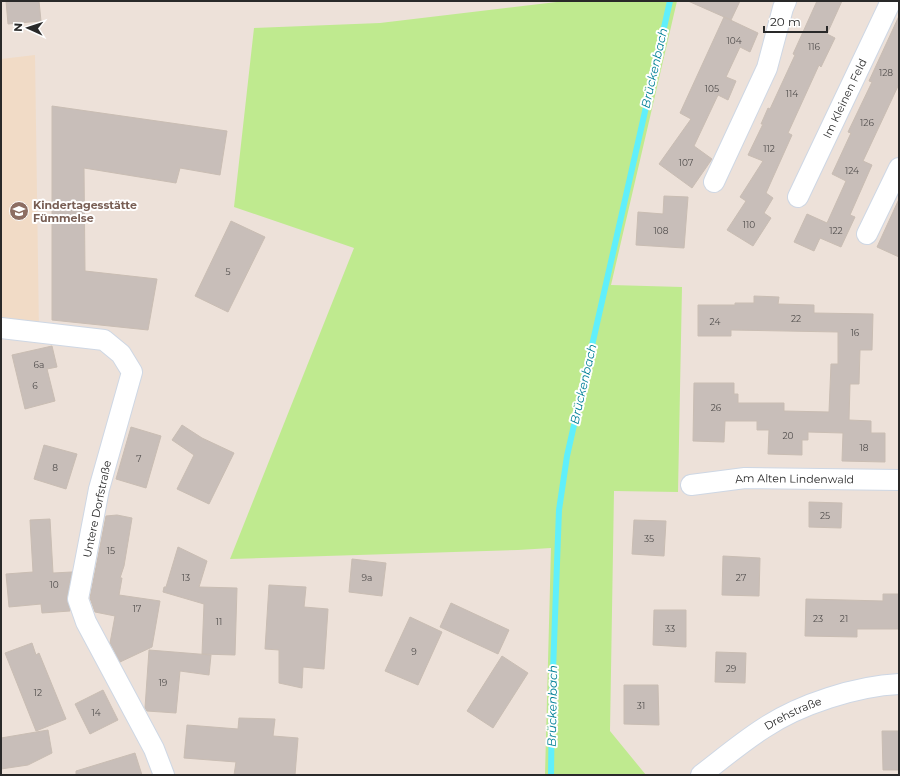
<svg xmlns="http://www.w3.org/2000/svg" width="900" height="776" viewBox="0 0 900 776" font-family="Montserrat,sans-serif">
<style>
.education{fill:#f1dbc6}
.green{fill:#bfea8f}
.lines{fill:none;stroke-linecap:round;stroke-linejoin:round}
.stream{stroke:#60effb;stroke-width:6}
.building{fill:#c8beb9;stroke:#c9bdb3}
.minor-casing{stroke:#ced7e4;stroke-width:22}
.minor{stroke:#fff;stroke-width:20}
.labels{text-anchor:middle;dominant-baseline:central;stroke-width:4;stroke-linejoin:round;paint-order:stroke}
.number-label{font-size:9px;fill:#514e4d}
.street-label{font-size:11px;fill:#292929;stroke:#fff}
.education-label{font-size:11px;font-weight:bold;fill:#785e54;stroke:#fff;text-anchor:start}
.water-label{font-size:12px;font-style:italic;fill:#028197;stroke:#fff}
</style>
<rect width="100%" height="100%" fill="#ede1d9"/>
<path class="education" d="M35 55 39 332 1 328V59Z"/>
<path class="green" d="M565 1H677L611 285 682 287 678 492 614 491 610 731 646 775H545L551 548 518 550 230 559 354 248 234 207 254 28 380 23Z"/>
<g class="lines">
<path class="stream" d="M551 775 552 697 559 510 567 456 670 1"/>
</g>
<path class="building" d="M6 1H39L41 21 8 24Z
M688 1H740L731 20Z
M817 1H842L827 34 835 38 821 67 819 65 788 133 792 135 766 193 773 198 764 213 771 218 753 246 727 230 746 201 740 197 763 161 748 155 763 124H761L768 108 770 109 795 55 793 54Z
M899 16V84L863 161 872 165 850 215 855 217 841 247 820 238 814 251 794 242 807 214 827 223 846 181 832 174 851 133 848 132 872 82 869 81Z
M724 17 758 33 750 52 740 47 726 77 736 81 728 100 718 95 694 146 712 159 692 188 659 164 691 119 680 113Z
M52 106 227 131 220 175 180 168 176 183 84 168 85 271 157 279 148 330 52 320Z
M664 196 688 197 684 248 636 245 638 212 663 214Z
M899 199V257L877 247Z
M231 221 265 237 228 312 195 296Z
M754 296 779 297 778 304 814 305V313L873 314 872 350H860L859 384H850L849 420 871 421V433H885V462L842 461 843 433 808 432V440H802V455L768 454 769 430H757V421H725L724 442 693 441 694 383H734V394H738V403H784V411L829 412 831 364H838V332L731 330V336H698V305H735V303H754Z
M52 346 57 367 47 369 55 401 25 409 12 355Z
M182 425 202 438 234 453 209 504 177 489 194 455 172 440Z
M131 427 161 436 146 488 116 479Z
M44 445 77 454 66 489 34 479Z
M809 502 842 503 841 528 809 527Z
M117 515 132 518 124 566 120 578H122L119 595 160 601 152 647 120 662 110 643 115 616 95 612 90 598 106 516Z
M50 519 53 573 72 572 67 597 70 611 42 613 41 604 9 607 6 574 33 572 30 520Z
M634 520 666 521 664 556 632 554Z
M178 547 207 561 199 587 237 588 235 655 202 654 204 604 163 592 164 587H166Z
M723 556 760 558 759 596 722 595Z
M352 559 386 563 382 596 349 592Z
M269 585 306 587 304 607 328 609 324 669 303 667 302 688 279 683V650L265 649Z
M883 594H899V629H857V637L805 636 806 599 883 601Z
M451 603 509 630 498 654 440 627Z
M654 610H686V647L653 645Z
M410 617 442 632 418 685 385 671Z
M32 643 36 655 39 653 66 719 36 731 5 653Z
M149 650 211 655 209 675 180 671 176 713 147 711 145 708Z
M716 652 746 653 745 683 715 682Z
M502 656 528 673 493 728 467 711Z
M624 685H658L659 725 624 724Z
M103 690 118 720 90 734 75 704Z
M239 718 275 719 273 736 298 738 295 775H234L236 762 184 758 187 725 238 729Z
M48 730 52 753 28 765 1 769V738Z
M882 731H899V770H883Z
M135 753 142 775H76V771Z"/>
<g class="lines">
<g class="minor-casing">
<g id="minor">
<path d="M714 182 767 68 783 8 786 1"/>
<path id="s1" d="M798 197 891 1"/>
<path d="M867 234 899 168"/>
<path d="M1 328 104 340 121 354 132 372 99 489 78 599 86 622 154 749 164 775"/>
<path id="s2" d="M691 485 745 478 899 480"/>
<path id="s3" d="M701 775C722 759 742 742 764 728 800 704 857 686 899 684"/>
</g>
</g>
<use href="#minor" class="minor"/>
</g>
<defs>
<g id="school-disc" transform="scale(1)"><circle r="9.5" fill="#8d6e63" stroke="#fff"/><path d="M0-5L7-2L0 1L-7-2ZM-4 1L0 2.5L4 1V4Q0 6-4 4Z" fill="#fff"/></g>
</defs>
<g fill-rule="evenodd">
<use href="#school-disc" x="19" y="211"/>
</g>
<g class="labels">
<g class="number-label">
<text x="734" y="40">104</text>
<text x="814" y="46">116</text>
<text x="886" y="72">128</text>
<text x="712" y="88">105</text>
<text x="792" y="93">114</text>
<text x="867" y="122">126</text>
<text x="769" y="148">112</text>
<text x="686" y="162">107</text>
<text x="852" y="170">124</text>
<text x="749" y="224">110</text>
<text x="661" y="230">108</text>
<text x="836" y="230">122</text>
<text x="228" y="271">5</text>
<text x="796" y="318">22</text>
<text x="715" y="321">24</text>
<text x="855" y="332">16</text>
<text x="39" y="364">6a</text>
<text x="35" y="385">6</text>
<text x="716" y="407">26</text>
<text x="788" y="435">20</text>
<text x="864" y="447">18</text>
<text x="139" y="458">7</text>
<text x="55" y="467">8</text>
<text x="825" y="515">25</text>
<text x="649" y="538">35</text>
<text x="111" y="550">15</text>
<text x="186" y="577">13</text>
<text x="367" y="577">9a</text>
<text x="741" y="577">27</text>
<text x="54" y="584">10</text>
<text x="137" y="608">17</text>
<text x="818" y="618">23</text>
<text x="844" y="618">21</text>
<text x="219" y="621">11</text>
<text x="670" y="628">33</text>
<text x="414" y="651">9</text>
<text x="731" y="668">29</text>
<text x="163" y="682">19</text>
<text x="38" y="692">12</text>
<text x="641" y="705">31</text>
<text x="96" y="712">14</text>
</g>
<g class="street-label">
<text stroke="none"><textPath href="#s1" startOffset="109">Im Kleinen Feld</textPath></text>
<text stroke="none"><textPath href="#s2" startOffset="104">Am Alten Lindenwald</textPath></text>
<text transform="translate(97 509) rotate(-78)">Untere Dorfstraße</text>
<text stroke="none"><textPath href="#s3" startOffset="111">Drehstraße</textPath></text>
</g>
<g class="education-label">
<text x="33" y="205">Kindertagesstätte<tspan x="33" dy="13">Fümmelse</tspan></text>
</g>
<g class="water-label">
<text transform="translate(654 68) rotate(-77)">Brückenbach</text>
<text transform="translate(583 384) rotate(-77)">Brückenbach</text>
<text transform="translate(552 706) rotate(-89)">Brückenbach</text>
</g>
</g>
<rect width="900" height="776" fill="none" stroke="#292929" stroke-width="4"/>
<g transform="translate(28 28) rotate(273)" stroke="#ffffff" stroke-width="3" paint-order="stroke">
<path d="M0-3L7 15L0 10L-7 15Z" fill="#292929"/>
<text y="-6" font-size="11" font-weight="bold" text-anchor="middle" fill="#292929">N</text>
</g>
<path d="M764 26v6h63v-6" fill="none" stroke="#292929" stroke-width="2"/>
<text x="770" y="26" font-size="12" fill="#292929" stroke="#ffffff" stroke-width="3" paint-order="stroke">20 m</text>
</svg>
